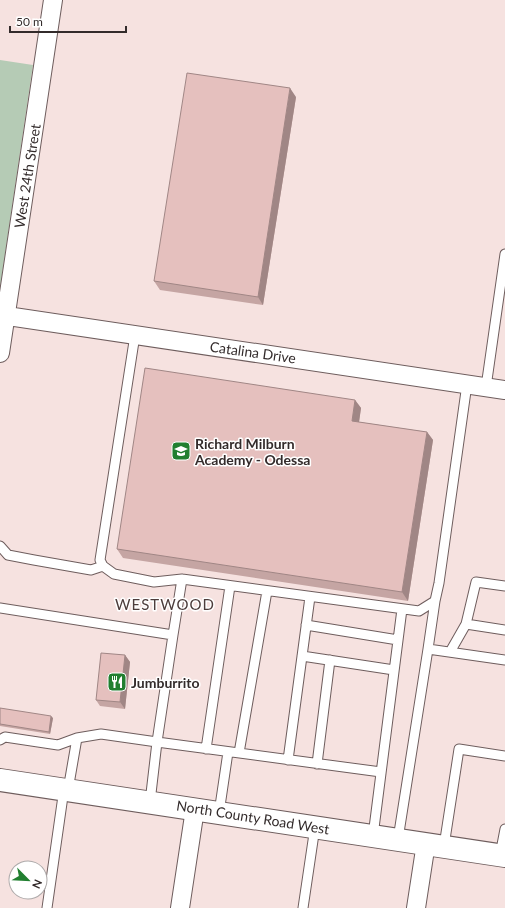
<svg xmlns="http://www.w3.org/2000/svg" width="505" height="908" viewBox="0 0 505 908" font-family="Lato,sans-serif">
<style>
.green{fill:#b5cbb5}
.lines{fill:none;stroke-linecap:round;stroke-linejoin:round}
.lane-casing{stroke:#6e5d5d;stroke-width:11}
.street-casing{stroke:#6e5d5d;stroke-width:20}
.secondary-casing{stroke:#6e5d5d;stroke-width:24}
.lane{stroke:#fff;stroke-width:9}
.street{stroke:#fff;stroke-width:18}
.secondary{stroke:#fff;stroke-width:22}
.wall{fill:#c5a5a3}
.shaded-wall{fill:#a08685}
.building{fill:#e5c0be;stroke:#a08685}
.labels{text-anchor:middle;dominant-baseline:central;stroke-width:3;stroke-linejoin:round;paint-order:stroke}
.street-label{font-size:14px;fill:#332b2b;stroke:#fff}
.poi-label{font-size:14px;font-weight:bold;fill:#332b2b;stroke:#fff;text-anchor:start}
.neighbourhood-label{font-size:15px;letter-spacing:1px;fill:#4c3c3b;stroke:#fff}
</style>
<rect width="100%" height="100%" fill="#f6e2e0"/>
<path class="green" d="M0 60 33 65 0 288Z"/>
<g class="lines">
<g class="lane-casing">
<path id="lane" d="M135 335 100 560 103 566 114 574 154 582 182 579 419 611 435 601 439 583 467 384
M486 387 505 254
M0 546 8 555 34 560 91 570 103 566
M182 579 173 635 157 742 381 772
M0 608 173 635
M466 624 505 630
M306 625 398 640
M428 649 435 601
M450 652 466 624 476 582 505 586
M302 656 394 670
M0 740 5 737 58 745 77 738 101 734 157 742 150 802
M206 749 230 586
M239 753 267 591
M288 760 310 597
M317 764 330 660
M68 790 77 738
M219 813 228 752
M373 836 402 609
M398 839 428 649 505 660
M444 846 459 749 505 756
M500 855 505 829
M47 908 64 789
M303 908 315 827"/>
</g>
<g class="street-casing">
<path id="street" d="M0 315 505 390
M0 353 53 0
M180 908 195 809
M416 908 426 843"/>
</g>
<g class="secondary-casing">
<path id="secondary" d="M0 780 505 856"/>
</g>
<use href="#lane" class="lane"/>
<use href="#street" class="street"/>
<use href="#secondary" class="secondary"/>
</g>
<path class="wall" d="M296 97 263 305 160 290 154 281Z
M355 400 361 408 359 422 427 432 433 440 408 601 123 558 117 549Z
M125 655 130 662 125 709 100 706 96 700Z
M0 708 53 718 50 734 0 726Z"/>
<path class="shaded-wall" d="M290 88 296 97 263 305 258 297Z
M355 400 361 408 358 429 352 421Z
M427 432 433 440 408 601 402 592Z
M125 655 130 662 125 709 120 702Z
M51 716 53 718 50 734 49 732Z"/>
<path class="building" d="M187 73 290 88 258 297 154 281Z
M145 368 355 400 352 421 427 432 402 592 117 549Z
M101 653 125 655 120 702 96 700Z
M0 708 51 716 49 732 0 724Z"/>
<defs>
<g id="school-square" transform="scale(1)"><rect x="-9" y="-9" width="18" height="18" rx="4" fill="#217f30" stroke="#fff"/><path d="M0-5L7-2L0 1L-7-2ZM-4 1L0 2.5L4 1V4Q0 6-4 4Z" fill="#fff"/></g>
<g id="restaurant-square" transform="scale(1)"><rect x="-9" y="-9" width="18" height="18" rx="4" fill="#217f30" stroke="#fff"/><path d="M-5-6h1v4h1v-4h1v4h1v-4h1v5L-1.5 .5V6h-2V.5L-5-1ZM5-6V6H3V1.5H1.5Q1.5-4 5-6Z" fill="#fff"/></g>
</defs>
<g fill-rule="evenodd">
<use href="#school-square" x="181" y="451"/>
<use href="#restaurant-square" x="117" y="682"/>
</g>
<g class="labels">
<g class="street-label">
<text transform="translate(27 176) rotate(-81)">West 24th Street</text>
<text transform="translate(253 352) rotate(8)">Catalina Drive</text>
<text transform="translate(253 817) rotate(9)">North County Road West</text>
</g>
<g class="poi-label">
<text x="195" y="443">Richard Milburn<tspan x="195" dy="16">Academy - Odessa</tspan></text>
<text x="131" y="682">Jumburrito</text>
</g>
<g class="neighbourhood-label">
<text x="165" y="604">WESTWOOD</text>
</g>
</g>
<g transform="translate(28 880) rotate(114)"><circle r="19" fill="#ffffff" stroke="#adaaaa"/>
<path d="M0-3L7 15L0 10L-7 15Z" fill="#217f30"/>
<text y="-6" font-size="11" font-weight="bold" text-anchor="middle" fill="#332b2b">N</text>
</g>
<path d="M10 26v6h116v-6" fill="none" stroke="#332b2b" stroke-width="2"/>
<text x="16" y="26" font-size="12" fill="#332b2b" stroke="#ffffff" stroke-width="3" paint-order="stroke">50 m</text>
</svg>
